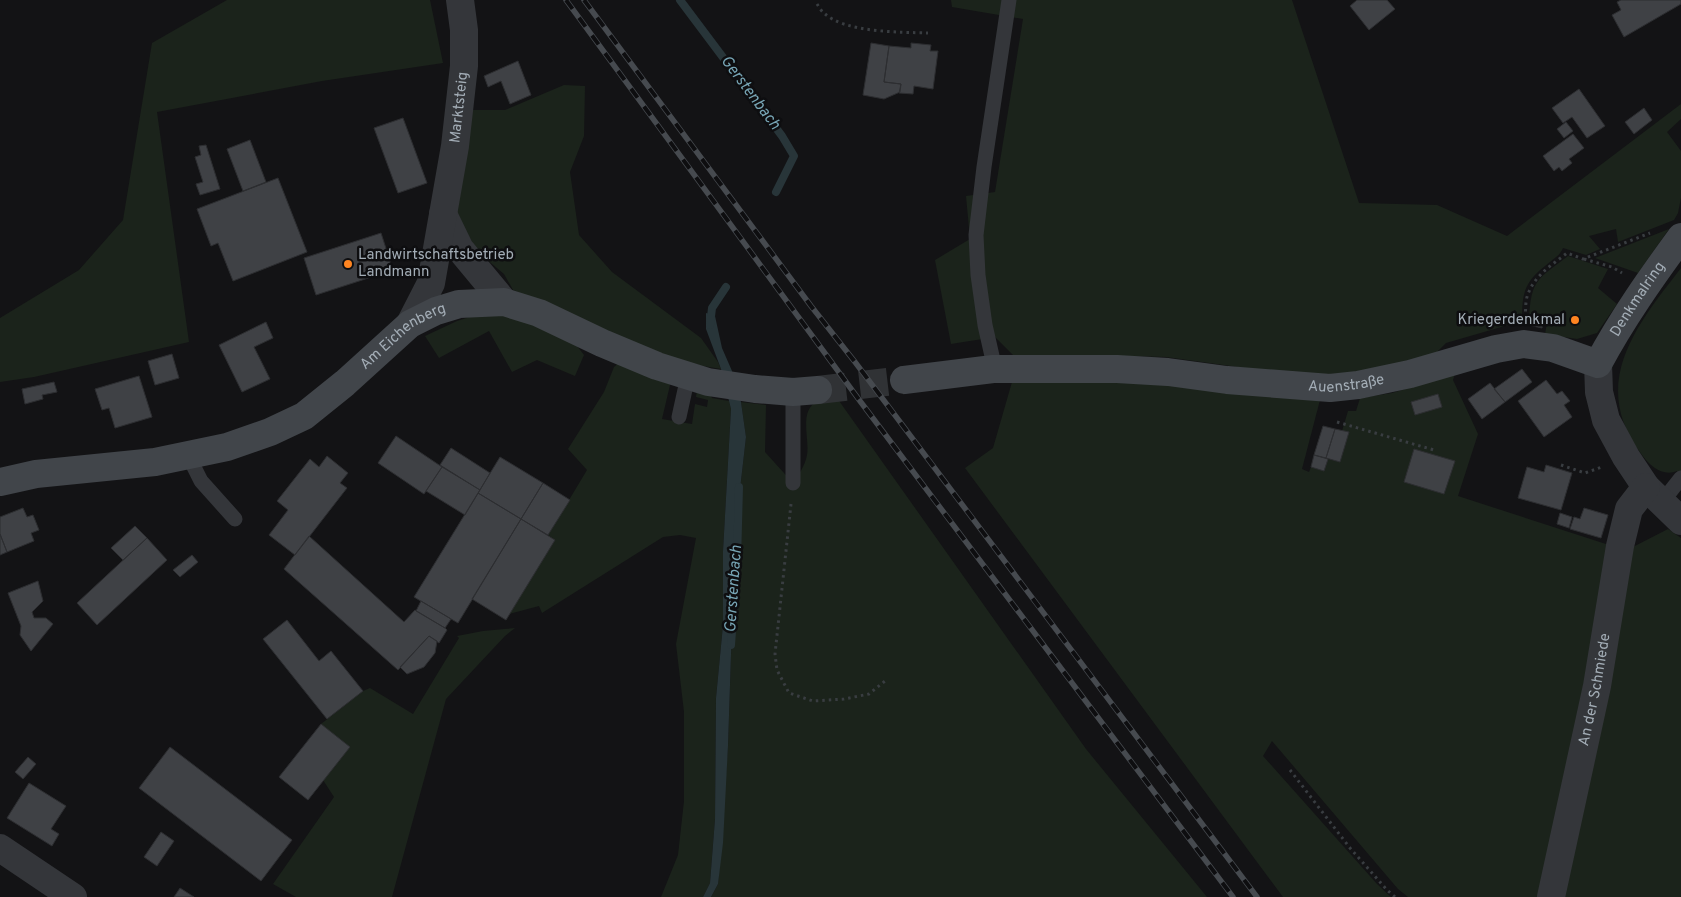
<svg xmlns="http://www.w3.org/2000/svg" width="1681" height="897" viewBox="0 0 1681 897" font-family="Overpass,sans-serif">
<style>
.green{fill:#1b231b}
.water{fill:#283539}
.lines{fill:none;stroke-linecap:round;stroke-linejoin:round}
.stream{stroke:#283539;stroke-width:8}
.building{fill:#3f4145;stroke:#2d2e31}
.secondary-tunnel{stroke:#303235;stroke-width:28;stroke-dasharray:28 14;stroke-linecap:butt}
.path{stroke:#393d41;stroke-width:3;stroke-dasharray:2.5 4;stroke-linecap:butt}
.lane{stroke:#34363a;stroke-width:15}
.street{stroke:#34363a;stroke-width:28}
.secondary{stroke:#41454a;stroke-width:28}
.rail-casing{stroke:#464a4f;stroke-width:5.5}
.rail{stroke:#0e0e10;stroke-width:4;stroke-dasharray:11;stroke-linecap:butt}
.poi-dot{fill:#ff8521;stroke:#0e0e10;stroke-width:2}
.labels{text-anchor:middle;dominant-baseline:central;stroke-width:5;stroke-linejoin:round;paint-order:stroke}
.street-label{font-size:15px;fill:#a3adb6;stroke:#0e0e10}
.poi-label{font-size:15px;fill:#a3adb6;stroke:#0e0e10;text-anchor:start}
.water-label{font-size:16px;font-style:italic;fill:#77a5b5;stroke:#0e0e10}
</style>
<rect width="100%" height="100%" fill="#131315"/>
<path class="green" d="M227 0H430L443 63 322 81 157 112 189 342 34 377 0 382V318L79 270 123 220 152 43Z
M951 0H1292L1359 203 1437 205 1507 236 1681 104V119L1667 132 1681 151V198L1678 213 1674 220 1618 242 1616 229 1589 236 1600 249 1586 255 1563 248C1560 255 1556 257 1550 262 1525 281 1522 290 1522 321L1446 343 1436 353 1391 366 1318 378 1166 357 1086 355 1014 356 995 337 951 344 935 260 970 239 966 196 995 192 1023 19 952 7Z
M564 85 585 86 584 136 570 172 579 235 612 272 701 338 718 362 721 369 703 366 657 354 562 310 513 290 504 274 479 253 456 216 465 110H505Z
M1669 229 1638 273 1595 258Z
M1568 256 1608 269 1598 288 1617 304 1597 333 1577 339 1545 334 1547 323 1529 319C1531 279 1538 279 1568 256Z
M1681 268V475L1677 471C1663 477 1650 466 1642 455 1588 384 1636 326 1681 268Z
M476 315 513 316 574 342 584 355 575 376 537 360 512 372 489 331 439 358 425 336 457 321Z
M620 362 668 379 670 385 662 419 692 424 695 404 707 407 708 400 696 397 697 389 710 394 712 398 729 401 731 409 723 551V625L716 698 715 819 710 883 703 897H661L678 855 684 801V712L676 644 696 538 680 535 663 537 542 613 539 606 509 614 555 540 548 535 587 470 568 449 604 392 614 367Z
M1455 374 1453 380 1478 434 1458 496 1609 545 1589 670 1541 897H1408L1398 889 1272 741 1263 756 1377 884 1391 897H1283L965 468 993 448 1012 382 1152 381 1320 400 1302 469 1309 472 1311 467 1324 471 1328 459 1340 462 1348 433 1342 431 1348 411H1356L1360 398 1392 393Z
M837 398 1086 749 1207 897H711L718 884 728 746 735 533 746 437 741 402 766 405 765 452 793 483C799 474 805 466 807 455 810 439 798 410 818 401 823 398 832 399 837 398Z
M1668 529 1681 538V897H1562L1631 548Z
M515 628 505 636 446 699 392 897H296L273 884 334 797 323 780 321 724 363 691 370 688 413 714 459 638 457 636 483 631Z"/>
<path class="water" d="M706 313 715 316 722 348 732 371 741 402 746 437 735 533 728 746 723 843 718 884 711 897H703L710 883 715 819 716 698 723 625V551L731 409 721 369 706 329Z"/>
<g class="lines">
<path class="stream" d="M680 0 782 136 794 156 776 192
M710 325 712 308 726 287
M731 645 737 561 739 487"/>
</g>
<path class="building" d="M1357 0H1387L1395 9 1369 30 1350 6Z
M1621 0H1681V4L1624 37 1612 15 1621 10 1617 2Z
M871 43 889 46 884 82 901 84 900 92 884 99 863 95Z
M911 43 931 45 930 51H938L933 89 914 86 913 94 899 93 901 84 884 82 889 46 911 48Z
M518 61 531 95 510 104 501 81 488 87 484 76Z
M1579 89 1605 126 1587 138 1572 117 1563 123 1552 108Z
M1644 108 1652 120 1634 134 1625 122Z
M403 118 427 183 398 193 374 128Z
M1566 122 1573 131 1564 138 1557 129Z
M1573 134 1584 148 1569 159 1572 163 1562 171 1559 167 1554 171 1543 156Z
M250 140 266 182 243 191 227 149Z
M206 145 220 189 200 195 196 184 203 182 195 157 201 155 199 146Z
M278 178 307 252 233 281 218 243 211 246 197 209Z
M381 233 393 270 316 295 304 258Z
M1529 319 1543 322 1542 328 1528 325Z
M266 322 273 338 254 347 270 379 242 392 219 345Z
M172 354 179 378 155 385 148 361Z
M1522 369 1532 382 1505 402 1494 389Z
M139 376 152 417 115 428 109 408 102 410 95 389Z
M1546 380 1557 394 1562 391 1570 401 1564 405 1572 417 1544 437 1518 401Z
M54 382 57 392 42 395 43 399 25 404 22 389Z
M1490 383 1505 402 1482 419 1468 399Z
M1438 394 1442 407 1415 415 1411 402Z
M1323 426 1335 429 1326 458 1314 455Z
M1335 429 1349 432 1340 462 1326 458Z
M396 436 442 467 424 494 378 463Z
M451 448 490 473 480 490 440 465Z
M1414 449 1455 461 1444 494 1404 482Z
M1314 455 1328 459 1324 471 1311 467Z
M327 456 348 473 340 483 347 488 295 555 269 535 288 510 277 501 310 459 319 467Z
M500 457 543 483 521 519 478 493Z
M1546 465 1572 473 1561 510 1518 498 1527 467 1544 472Z
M442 467 480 490 465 515 426 491Z
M543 483 570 500 548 535 521 519Z
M478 493 521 519 458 623 414 597Z
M23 508 27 517 33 515 39 530 31 533 34 541 7 552 0 534V517Z
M1584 508 1608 515 1601 538 1570 529 1574 517 1580 519Z
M1560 513 1572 517 1569 528 1557 524Z
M521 519 555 540 506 620 472 599Z
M135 526 147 538 123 560 111 548Z
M0 534 7 552 0 555Z
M309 536 404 622 415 610 445 628 447 630 439 643 429 636 398 670 284 569Z
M147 538 167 560 97 625 77 603Z
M192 555 198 562 180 577 173 570Z
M38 581 43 601 32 612 34 618H46L53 624 31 651 20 635 21 626 8 593Z
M421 601 451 619 445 628 416 611Z
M287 620 319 661 331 651 363 691 327 719 263 639Z
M429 636 437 641 435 653 424 667 407 674 400 667Z
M321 724 350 747 308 800 279 777Z
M170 747 292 840 261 881 139 788Z
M28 757 36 764 23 779 15 772Z
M29 783 66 806 51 829 59 834 52 846 7 818Z
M161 832 174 841 157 866 144 857Z
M180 888 194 897H174Z"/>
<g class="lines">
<path class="secondary-tunnel" d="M818 390 904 380"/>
<path class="path" d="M817 4C819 7 821 11 824 13 845 33 900 32 928 33
M1584 259 1612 267 1622 273
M1525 318C1526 310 1525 301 1528 294 1535 275 1552 265 1567 253L1583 259 1650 233
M1337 422 1434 450
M1561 465 1585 473 1602 467
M791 504 775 654 777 670 789 693 813 701 844 699 869 694 885 681
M1290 770 1350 848 1387 890 1395 897"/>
<path class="lane" d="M993 369 992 356 985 325 978 275 976 235 984 167 1009 0
M793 392V483
M679 417 688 376
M188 455 201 481 235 519
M1662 502 1681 478"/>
<g class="street">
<path d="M443 214 460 249 504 302"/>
<path id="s1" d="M410 324 431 283 455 146 464 66V30L460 0"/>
<path d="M1598 364 1599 392 1606 420 1626 457 1646 487 1681 521"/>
<path d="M0 848 73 897"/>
<path id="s2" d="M1551 897 1597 686 1620 546 1629 509 1646 487"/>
</g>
<g class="secondary">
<path id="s3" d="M904 380 993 369H1117L1168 372 1227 380 1330 388 1358 385 1410 374 1496 349 1524 344 1553 348 1598 364C1622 319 1651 278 1681 237"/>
<path id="s4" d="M0 482 36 474 155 462 227 447 270 432 304 416 345 383 410 324 436 311 459 304 504 302 539 313 602 343 657 366 708 382 755 389 793 392 818 390"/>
</g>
<g class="rail-casing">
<path id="rail" d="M566 0 860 401 1233 897
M584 0 811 306 855 362 1257 897"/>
</g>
<use href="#rail" class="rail"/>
</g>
<g class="poi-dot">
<circle cx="348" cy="264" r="5"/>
<circle cx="1575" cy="320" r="5"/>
</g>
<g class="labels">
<g class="street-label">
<text stroke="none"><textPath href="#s1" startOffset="224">Marktsteig</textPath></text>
<text stroke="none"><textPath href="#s3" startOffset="780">Denkmalring</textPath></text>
<text stroke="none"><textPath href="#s4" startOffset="441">Am Eichenberg</textPath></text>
<text stroke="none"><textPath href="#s3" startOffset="444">Auenstraße</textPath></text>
<text stroke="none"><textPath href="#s2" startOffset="212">An der Schmiede</textPath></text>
</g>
<g class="poi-label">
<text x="358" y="255">Landwirtschaftsbetrieb<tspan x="358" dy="17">Landmann</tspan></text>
<text x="1565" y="320" text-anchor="end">Kriegerdenkmal</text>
</g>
<g class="water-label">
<text transform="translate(750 93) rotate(53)">Gerstenbach</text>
<text transform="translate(734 589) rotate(-86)">Gerstenbach</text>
</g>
</g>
</svg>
